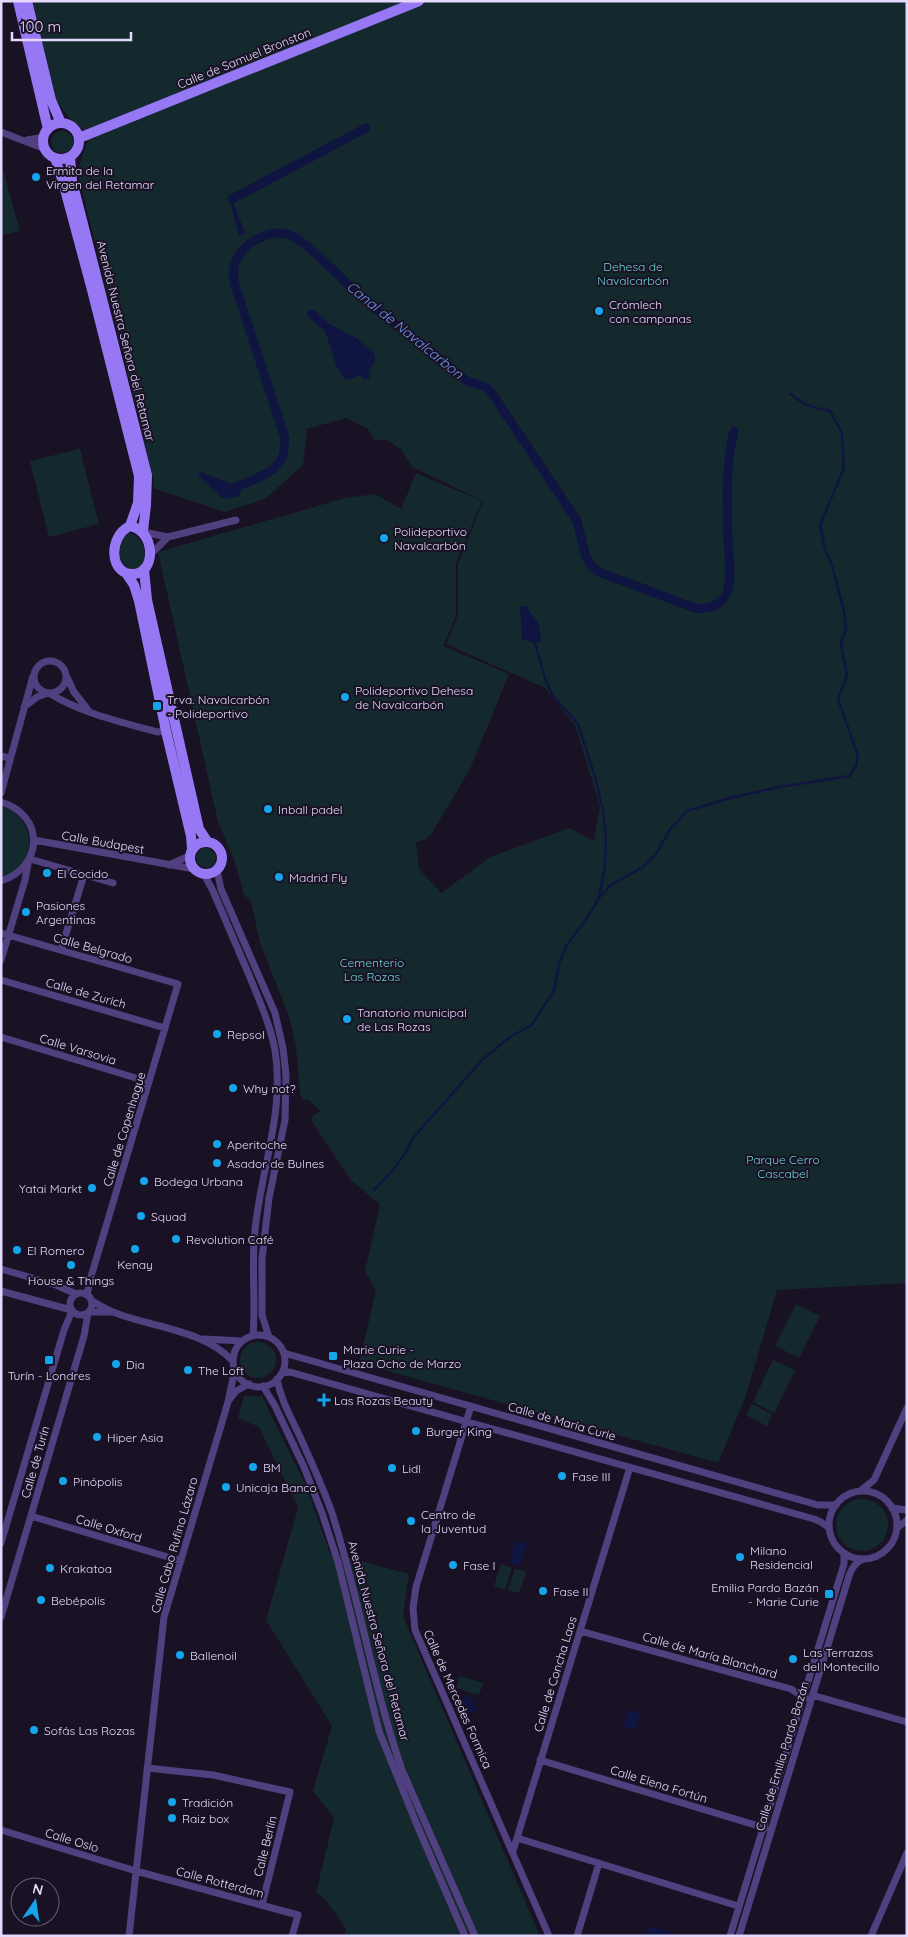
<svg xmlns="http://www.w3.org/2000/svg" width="908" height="1937" viewBox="0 0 908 1937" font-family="Quicksand,sans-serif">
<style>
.green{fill:#14292e}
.water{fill:#0f1540}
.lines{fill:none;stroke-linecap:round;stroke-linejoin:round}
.stream{stroke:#0f1540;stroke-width:2.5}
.canal{stroke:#0f1540;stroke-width:9}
.street{stroke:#514080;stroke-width:7}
.secondary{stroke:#9677f4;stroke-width:10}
.poi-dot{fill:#14a5ec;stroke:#191124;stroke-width:2}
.labels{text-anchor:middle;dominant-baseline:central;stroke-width:4;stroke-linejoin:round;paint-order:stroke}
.street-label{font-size:12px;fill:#e4d8fc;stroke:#191124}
.poi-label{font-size:12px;fill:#e4d8fc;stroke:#191124;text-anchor:start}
.park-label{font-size:12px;fill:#69d6d4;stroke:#191124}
.water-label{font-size:14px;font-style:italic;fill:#6e97f3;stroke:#191124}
</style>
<rect width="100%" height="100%" fill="#191124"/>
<path class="green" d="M30 1H907V1283L777 1290 745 1398 718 1463 359 1363 376 1291 365 1271 380 1205 350 1179 311 1120 313 1116 320 1111 309 1100H303L300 1095 296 1047 289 1016 260 943 251 901 244 895 235 862 218 822 158 552 345 498 375 494 401 509 416 473 482 501 456 563V616L443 646 509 674 470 769 432 833 426 839 416 842 419 869 441 893 490 857 569 828 594 841 600 806 575 725 545 688 446 644 458 615V564L483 501 412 467 401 449 385 439 374 441 368 429 346 418 307 429 303 465 265 499 225 512 153 488 154 481 79 178V166L88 140 82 128 70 119 57 101Z
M51 142a11 11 0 1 1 22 0a11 11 0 1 1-22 0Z
M1 163 20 231 1 236Z
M80 449 99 524 49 537 30 461Z
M129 533C143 535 150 557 140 567 133 575 122 565 120 557 119 551 120 544 122 538Z
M1 806C28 812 40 850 18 868 14 872 7 875 1 878Z
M196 858a10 10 0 1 1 20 0a10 10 0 1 1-20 0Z
M796 1304 820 1316 799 1358 775 1346Z
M240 1360a18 18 0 1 1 36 0a18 18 0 1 1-36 0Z
M773 1360 795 1370 774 1413 753 1402Z
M244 1396H262L306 1486 330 1553 409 1574 403 1616 540 1936H344L346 1929 325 1899 316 1893 334 1818 313 1791 332 1726 266 1620 298 1508 259 1427 238 1418Z
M752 1404 772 1414 767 1426 746 1415Z
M836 1525a26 26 0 1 1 52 0a26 26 0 1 1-52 0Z
M501 1564 512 1568 505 1589 494 1586Z
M515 1568 526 1572 519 1593 508 1590Z
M460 1676 483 1683 479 1695 456 1688Z"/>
<path class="water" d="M232 199 245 233 239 236 230 201Z
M326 322 356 338 374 353C381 368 357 378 345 380L336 365 326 333 321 326Z
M200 472 229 483H237L241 491 239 496 223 499 198 475Z
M526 606 539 624 541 641 535 643 522 639 520 607Z
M515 1541 527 1544 520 1566 509 1563Z
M470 1695 477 1710 466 1715 459 1700Z
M628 1710 641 1713 635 1730 623 1726Z
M649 1926 675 1934V1936L646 1935Z"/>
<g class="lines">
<path class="stream" d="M599 898 611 885 643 867 656 854 671 828 687 811 730 798 779 787 850 776 856 766 858 756 838 699 847 675 841 643 846 629 844 611 831 562 825 550 820 525 844 468 842 433 830 411 816 408 803 403 790 394
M374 1190C390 1174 403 1160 413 1138L482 1060 510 1037 532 1025 554 990 559 963 567 945 586 919 599 898 605 865 606 839 603 810 595 777 578 724 553 696 546 682 535 643"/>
<path class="canal" d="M232 199 366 128
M312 314 323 324
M364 372 366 375
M238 486C253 480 278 472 283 455 285 450 284 443 285 438L234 282C234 277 233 272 234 267 238 246 267 229 287 234 304 238 339 277 354 290 390 322 430 350 467 381L486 387 493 395 577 521 586 557 591 565 599 572 695 608C707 610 721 606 727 593 732 579 729 554 728 539 727 502 725 467 734 431"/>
<path class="street" d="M1 132 45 149
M27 140 44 137
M143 532 168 537 236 520
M150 555 168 537
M34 677a16 16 0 1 1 32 0a16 16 0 1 1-32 0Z
M66 675 74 692 88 710
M49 693C81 713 121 722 157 732L166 731
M24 707 37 697 48 693
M1 756 10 758
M1 793 33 676
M1 802C45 815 44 867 1 881
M34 840 194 869
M30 859 113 883
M169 865 189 856
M217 870 221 889 275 1013 283 1048 286 1075 285 1120 269 1198 262 1259V1315L269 1337
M204 874 213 891C225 919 237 947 249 975 259 1000 270 1024 275 1050 285 1112 261 1169 255 1230 251 1265 256 1300 253 1336
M1 933 178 984 90 1280 87 1295
M61 950 84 875
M1 960 25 880 28 864
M1 980 165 1028
M1 1037 149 1082
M1 1269 56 1285 76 1294
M1 1291 71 1310
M70 1304a11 11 0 1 1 22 0a11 11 0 1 1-22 0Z
M92 1301C99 1305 105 1309 113 1312 153 1328 202 1329 233 1361
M89 1312H112
M233 1361a26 26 0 1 1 52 0a26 26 0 1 1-52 0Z
M204 1339 242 1341
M284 1353 818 1505H836
M282 1373 290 1372 304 1376 814 1519 821 1522 829 1528
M277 1379C281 1401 292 1419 301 1439 312 1463 323 1488 332 1513 359 1598 373 1686 402 1770L475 1936
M263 1386 275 1406 304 1467 322 1513 338 1562 379 1731 417 1825 465 1936
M230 1399 236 1391 249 1384
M471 1406 416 1587 413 1608 415 1630 549 1936
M860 1491 874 1480 907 1408
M829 1525a34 34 0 1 1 68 0a34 34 0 1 1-68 0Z
M892 1508 907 1510
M31 1516 181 1561
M897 1528 907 1520
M1 1543 64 1330 72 1311
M1 1617 84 1336 88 1313
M580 1631 791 1689 805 1698
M812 1695 907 1722
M540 1760 765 1828
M147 1768 213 1775 290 1792 262 1905
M1 1830 136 1871 298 1915 292 1936
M517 1838 738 1906
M513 1851 630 1467
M129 1936 164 1617 228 1402 235 1369
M577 1936 599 1863
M730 1936 832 1603 844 1564V1553
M739 1936 846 1586C849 1575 852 1563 864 1559
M871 1936 907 1853"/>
<path class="secondary" d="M18 1 48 129
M27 1 51 100 61 123
M43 141a18 18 0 1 1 36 0a18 18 0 1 1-36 0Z
M79 138 419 1
M70 157 72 181 147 475 146 505 143 531
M55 158 63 182 92 290 139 476 138 503 130 526
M130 526C156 531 156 573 134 574 110 576 107 537 130 526Z
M144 569 147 600 197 820 199 829 207 841
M126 573 134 585 139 601 166 731 191 836 192 849
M190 858a16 16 0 1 1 32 0a16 16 0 1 1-32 0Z"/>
</g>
<g class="poi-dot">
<circle cx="36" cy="177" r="5"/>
<circle cx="599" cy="311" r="5"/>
<circle cx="384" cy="538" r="5"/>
<circle cx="345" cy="697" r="5"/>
<rect x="152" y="701" width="10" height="10" rx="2.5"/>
<circle cx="268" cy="809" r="5"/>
<circle cx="47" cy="873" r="5"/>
<circle cx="279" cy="877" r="5"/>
<circle cx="26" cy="912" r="5"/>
<circle cx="347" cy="1019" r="5"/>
<circle cx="217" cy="1034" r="5"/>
<circle cx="233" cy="1088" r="5"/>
<circle cx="217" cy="1144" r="5"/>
<circle cx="217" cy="1163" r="5"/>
<circle cx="144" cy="1181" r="5"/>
<circle cx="92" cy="1188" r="5"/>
<circle cx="141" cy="1216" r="5"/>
<circle cx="176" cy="1239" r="5"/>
<circle cx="135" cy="1249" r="5"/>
<circle cx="17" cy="1250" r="5"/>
<circle cx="71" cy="1265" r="5"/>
<rect x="328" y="1351" width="10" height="10" rx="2.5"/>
<rect x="44" y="1355" width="10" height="10" rx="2.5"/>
<circle cx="116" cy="1364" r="5"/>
<circle cx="188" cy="1370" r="5"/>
<path d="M321.5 1392.5h5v5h5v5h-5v5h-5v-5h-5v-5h5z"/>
<circle cx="416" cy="1431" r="5"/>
<circle cx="97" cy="1437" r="5"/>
<circle cx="253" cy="1467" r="5"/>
<circle cx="392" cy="1468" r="5"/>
<circle cx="562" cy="1476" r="5"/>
<circle cx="63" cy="1481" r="5"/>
<circle cx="226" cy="1487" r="5"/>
<circle cx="411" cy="1521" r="5"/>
<circle cx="740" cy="1557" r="5"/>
<circle cx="453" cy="1565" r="5"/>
<circle cx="50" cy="1568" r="5"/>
<circle cx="543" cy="1591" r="5"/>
<rect x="824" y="1589" width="10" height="10" rx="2.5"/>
<circle cx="41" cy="1600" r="5"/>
<circle cx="180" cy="1655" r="5"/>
<circle cx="793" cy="1659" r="5"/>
<circle cx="34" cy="1730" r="5"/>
<circle cx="172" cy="1802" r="5"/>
<circle cx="172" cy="1818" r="5"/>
</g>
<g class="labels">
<g class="street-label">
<text transform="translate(244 58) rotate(-22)">Calle de Samuel Bronston</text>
<text transform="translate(126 341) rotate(76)">Avenida Nuestra Señora del Retamar</text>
<text transform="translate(103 842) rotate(10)">Calle Budapest</text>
<text transform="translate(93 948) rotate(16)">Calle Belgrado</text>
<text transform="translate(86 993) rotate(16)">Calle de Zurich</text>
<text transform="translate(78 1049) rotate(17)">Calle Varsovia</text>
<text transform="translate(124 1129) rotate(-73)">Calle de Copenhague</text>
<text transform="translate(562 1421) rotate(16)">Calle de María Curie</text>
<text transform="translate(35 1462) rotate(-74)">Calle de Turín</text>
<text transform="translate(109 1528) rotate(17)">Calle Oxford</text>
<text transform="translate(174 1545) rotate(-74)">Calle Cabo Rufino Lázaro</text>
<text transform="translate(379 1641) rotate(75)">Avenida Nuestra Señora del Retamar</text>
<text transform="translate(710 1655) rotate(16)">Calle de María Blanchard</text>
<text transform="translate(555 1674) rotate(-73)">Calle de Concha Laos</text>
<text transform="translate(458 1699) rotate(66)">Calle de Mercedes Formica</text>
<text transform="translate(782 1756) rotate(-73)">Calle de Emilia Pardo Bazán</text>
<text transform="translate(659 1784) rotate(17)">Calle Elena Fortún</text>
<text transform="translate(72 1840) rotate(17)">Calle Oslo</text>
<text transform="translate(265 1846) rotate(-76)">Calle Berlín</text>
<text transform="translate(220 1882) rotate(15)">Calle Rotterdam</text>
</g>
<g class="poi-label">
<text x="46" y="170">Ermita de la<tspan x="46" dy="14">Virgen del Retamar</tspan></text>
<text x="609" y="304">Crómlech<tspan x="609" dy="14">con campanas</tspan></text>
<text x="394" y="531">Polideportivo<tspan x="394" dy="14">Navalcarbón</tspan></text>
<text x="355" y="690">Polideportivo Dehesa<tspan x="355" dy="14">de Navalcarbón</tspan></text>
<text x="167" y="699">Trva. Navalcarbón<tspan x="167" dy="14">- Polideportivo</tspan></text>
<text x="278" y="809">Inball padel</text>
<text x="57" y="873">El Cocido</text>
<text x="289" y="877">Madrid Fly</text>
<text x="36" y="905">Pasiones<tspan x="36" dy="14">Argentinas</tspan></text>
<text x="357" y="1012">Tanatorio municipal<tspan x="357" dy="14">de Las Rozas</tspan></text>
<text x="227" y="1034">Repsol</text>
<text x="243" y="1088">Why not?</text>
<text x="227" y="1144">Aperitoche</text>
<text x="227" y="1163">Asador de Bulnes</text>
<text x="154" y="1181">Bodega Urbana</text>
<text x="82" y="1188" text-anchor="end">Yatai Markt</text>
<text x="151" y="1216">Squad</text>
<text x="186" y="1239">Revolution Café</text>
<text x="27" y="1250">El Romero</text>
<text x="135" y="1264" text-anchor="middle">Kenay</text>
<text x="71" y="1280" text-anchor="middle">House &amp; Things</text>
<text x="343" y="1349">Marie Curie -<tspan x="343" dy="14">Plaza Ocho de Marzo</tspan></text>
<text x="126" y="1364">Dia</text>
<text x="198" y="1370">The Loft</text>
<text x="49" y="1375" text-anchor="middle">Turín - Londres</text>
<text x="334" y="1400">Las Rozas Beauty</text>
<text x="426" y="1431">Burger King</text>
<text x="107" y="1437">Hiper Asia</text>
<text x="263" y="1467">BM</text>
<text x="402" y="1468">Lidl</text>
<text x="572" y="1476">Fase III</text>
<text x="73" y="1481">Pinópolis</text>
<text x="236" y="1487">Unicaja Banco</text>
<text x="421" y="1514">Centro de<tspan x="421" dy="14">la Juventud</tspan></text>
<text x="750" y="1550">Milano<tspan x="750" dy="14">Residencial</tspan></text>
<text x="463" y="1565">Fase I</text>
<text x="60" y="1568">Krakatoa</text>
<text x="819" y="1587" text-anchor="end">Emilia Pardo Bazán<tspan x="819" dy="14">- Marie Curie</tspan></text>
<text x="553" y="1591">Fase II</text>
<text x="51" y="1600">Bebépolis</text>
<text x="803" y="1652">Las Terrazas<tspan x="803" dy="14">del Montecillo</tspan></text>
<text x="190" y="1655">Ballenoil</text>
<text x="44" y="1730">Sofás Las Rozas</text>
<text x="182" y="1802">Tradición</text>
<text x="182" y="1818">Raiz box</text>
</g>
<g class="park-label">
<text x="633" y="266">Dehesa de<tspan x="633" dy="14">Navalcarbón</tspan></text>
<text x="372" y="962">Cementerio<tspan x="372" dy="14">Las Rozas</tspan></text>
<text x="783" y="1159">Parque Cerro<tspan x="783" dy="14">Cascabel</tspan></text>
</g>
<g class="water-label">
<text transform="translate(405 330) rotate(39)">Canal de Navalcarbon</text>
</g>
</g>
<rect width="908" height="1937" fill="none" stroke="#e4d8fc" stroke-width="5"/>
<g transform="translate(35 1902) rotate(13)"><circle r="24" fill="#191124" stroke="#6a617a"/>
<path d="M0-4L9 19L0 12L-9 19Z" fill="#14a5ec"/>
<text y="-8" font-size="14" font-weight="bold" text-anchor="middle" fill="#e4d8fc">N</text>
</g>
<path d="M12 32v8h119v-8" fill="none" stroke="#e4d8fc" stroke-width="2.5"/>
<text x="20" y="32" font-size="15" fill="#e4d8fc" stroke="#191124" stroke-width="4" paint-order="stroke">100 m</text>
</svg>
